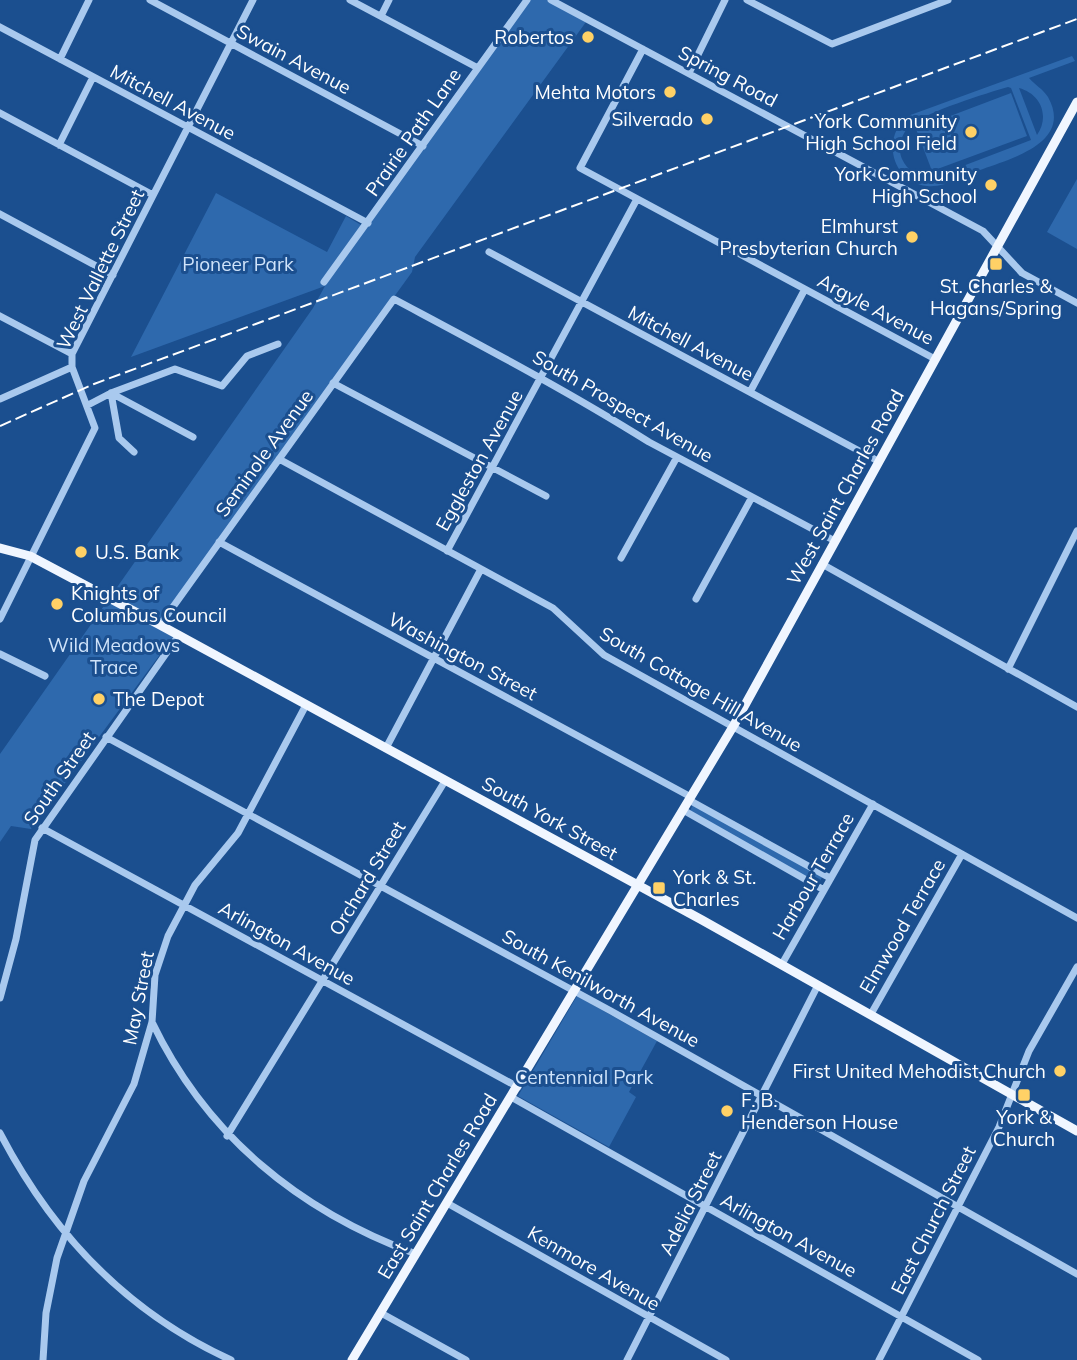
<svg xmlns="http://www.w3.org/2000/svg" width="1077" height="1360" viewBox="0 0 1077 1360" font-family="Mulish,sans-serif">
<style>
.green{fill:#2e69ad;fill-rule:evenodd}
.lines{fill:none;stroke-linecap:round;stroke-linejoin:round}
.minor{stroke:#a9c9ee;stroke-width:7}
.major{stroke:#f0f6ff;stroke-width:9}
.rail{stroke:#fff;stroke-width:2;stroke-dasharray:12 5;stroke-linecap:butt}
.poi-dot{fill:#ffd166;stroke:#1b4f8f;stroke-width:2.5}
.labels{text-anchor:middle;dominant-baseline:central;stroke-width:6;stroke-linejoin:round;paint-order:stroke}
.poi-label{font-size:19px;fill:#fff;stroke:#1b4f8f;text-anchor:end}
.street-label{font-size:19px;fill:#fff;stroke:#1b4f8f}
.park-label{font-size:19px;fill:#cfe3fa;stroke:#1b4f8f}
</style>
<rect width="100%" height="100%" fill="#1b4f8f"/>
<path class="green" d="M523 0H547L586 22 415 257 412 272 155 627 173 637 31 829 11 826 0 842V754L313 308 325 286 131 357 216 193 327 252 346 216 361 225Z
M1072 56 1075 61 1029 78C1035 85 1043 89 1048 97 1073 142 1013 158 983 169 967 175 945 188 927 186 899 183 885 153 897 129H893L894 121ZM1008 87 1011 88 1031 140 934 177C920 178 908 172 902 159 897 148 901 133 911 125 926 112 987 93 1008 87ZM1019 88C1041 94 1050 116 1037 135Z
M1011 93 1027 136 932 171 916 129Z
M1077 179V249L1047 232Z
M693 804 822 877 819 884 690 811Z
M577 996 657 1041 629 1092 636 1097 609 1147 518 1096Z"/>
<g class="lines">
<path class="minor" d="M150 0 423 146
M350 0 478 68
M551 0 983 231 1022 273 1077 303
M747 0 832 44 948 0
M381 16 389 0
M0 27 368 223
M643 49 580 168 935 359
M60 59 89 0
M689 73 725 0
M0 113 153 195
M59 145 93 77
M0 214 113 275
M489 252 878 461
M324 282 527 0
M0 316 72 354
M333 383 546 496
M750 392 805 289
M111 393 193 437
M111 393 119 438 134 452
M0 399 72 367
M88 405 111 393 175 369 222 386 247 356 278 344
M279 459 553 608 604 655 1077 918
M219 542 691 797
M447 551 637 199
M621 558 677 457
M822 564 1077 707
M696 599 752 497
M0 619 95 428 72 367V354L253 0
M160 625 394 299C480 345 566 390 649 442L835 541
M0 654 45 676
M1008 669 1077 531
M106 737 611 1011 1077 1274
M386 748 481 569
M689 800 830 878
M683 810 824 890
M42 828 518 1087
M782 964 873 804
M0 998 16 939 35 840 179 635
M871 1014 962 854
M152 1022C206 1135 299 1211 416 1254
M511 1097 978 1360
M0 1133C52 1233 128 1313 231 1360
M227 1136 445 781
M447 1203 726 1360
M381 1313 466 1360
M43 1360 46 1313 57 1258 84 1181 134 1084 152 1022 155 975 168 936 195 885 238 833 306 705
M627 1360 818 985
M879 1360 999 1127 1029 1051 1077 967"/>
<path class="major" d="M0 548 30 556 160 625 702 920 1077 1131
M352 1360 734 725 1077 102"/>
<path class="rail" d="M0 426 94 384 1077 19"/>
</g>
<g class="poi-dot">
<circle cx="588" cy="37" r="7"/>
<circle cx="670" cy="92" r="7"/>
<circle cx="707" cy="119" r="7"/>
<circle cx="971" cy="132" r="7"/>
<circle cx="991" cy="185" r="7"/>
<circle cx="912" cy="237" r="7"/>
<rect x="989" y="257" width="14" height="14" rx="3.5"/>
<circle cx="81" cy="552" r="7"/>
<circle cx="57" cy="604" r="7"/>
<circle cx="99" cy="699" r="7"/>
<rect x="652" y="881" width="14" height="14" rx="3.5"/>
<circle cx="1060" cy="1071" r="7"/>
<rect x="1017" y="1088" width="14" height="14" rx="3.5"/>
<circle cx="727" cy="1111" r="7"/>
</g>
<g class="labels">
<g class="poi-label">
<text x="574" y="37">Robertos</text>
<text x="656" y="92">Mehta Motors</text>
<text x="693" y="119">Silverado</text>
<text x="957" y="121">York Community<tspan x="957" dy="22">High School Field</tspan></text>
<text x="977" y="174">York Community<tspan x="977" dy="22">High School</tspan></text>
<text x="898" y="226">Elmhurst<tspan x="898" dy="22">Presbyterian Church</tspan></text>
<text x="996" y="286" text-anchor="middle">St. Charles &amp;<tspan x="996" dy="22">Hagans/Spring</tspan></text>
<text x="95" y="552" text-anchor="start">U.S. Bank</text>
<text x="71" y="593" text-anchor="start">Knights of<tspan x="71" dy="22">Columbus Council</tspan></text>
<text x="113" y="699" text-anchor="start">The Depot</text>
<text x="673" y="877" text-anchor="start">York &amp; St.<tspan x="673" dy="22">Charles</tspan></text>
<text x="1046" y="1071">First United Mehodist Church</text>
<text x="741" y="1100" text-anchor="start">F. B.<tspan x="741" dy="22">Henderson House</tspan></text>
<text x="1024" y="1117" text-anchor="middle">York &amp;<tspan x="1024" dy="22">Church</tspan></text>
</g>
<g class="street-label">
<text transform="translate(294 59) rotate(28)">Swain Avenue</text>
<text transform="translate(728 76) rotate(28)">Spring Road</text>
<text transform="translate(173 102) rotate(28)">Mitchell Avenue</text>
<text transform="translate(413 132) rotate(-55)">Prairie Path Lane</text>
<text transform="translate(100 269) rotate(-64)">West Vallette Street</text>
<text transform="translate(876 309) rotate(28)">Argyle Avenue</text>
<text transform="translate(691 343) rotate(28)">Mitchell Avenue</text>
<text transform="translate(623 406) rotate(30)">South Prospect Avenue</text>
<text transform="translate(264 453) rotate(-54)">Seminole Avenue</text>
<text transform="translate(479 460) rotate(-61)">Eggleston Avenue</text>
<text transform="translate(845 487) rotate(-61)">West Saint Charles Road</text>
<text transform="translate(463 656) rotate(28)">Washington Street</text>
<text transform="translate(701 689) rotate(30)">South Cottage Hill Avenue</text>
<text transform="translate(59 778) rotate(-55)">South Street</text>
<text transform="translate(550 818) rotate(29)">South York Street</text>
<text transform="translate(813 876) rotate(-60)">Harbour Terrace</text>
<text transform="translate(367 878) rotate(-59)">Orchard Street</text>
<text transform="translate(902 926) rotate(-60)">Elmwood Terrace</text>
<text transform="translate(287 943) rotate(29)">Arlington Avenue</text>
<text transform="translate(601 988) rotate(29)">South Kenilworth Avenue</text>
<text transform="translate(138 998) rotate(-79)">May Street</text>
<text transform="translate(437 1186) rotate(-59)">East Saint Charles Road</text>
<text transform="translate(690 1203) rotate(-63)">Adelia Street</text>
<text transform="translate(933 1220) rotate(-63)">East Church Street</text>
<text transform="translate(789 1235) rotate(29)">Arlington Avenue</text>
<text transform="translate(594 1268) rotate(30)">Kenmore Avenue</text>
</g>
<g class="park-label">
<text x="238" y="264">Pioneer Park</text>
<text x="114" y="645">Wild Meadows<tspan x="114" dy="22">Trace</tspan></text>
<text x="584" y="1077">Centennial Park</text>
</g>
</g>
</svg>
